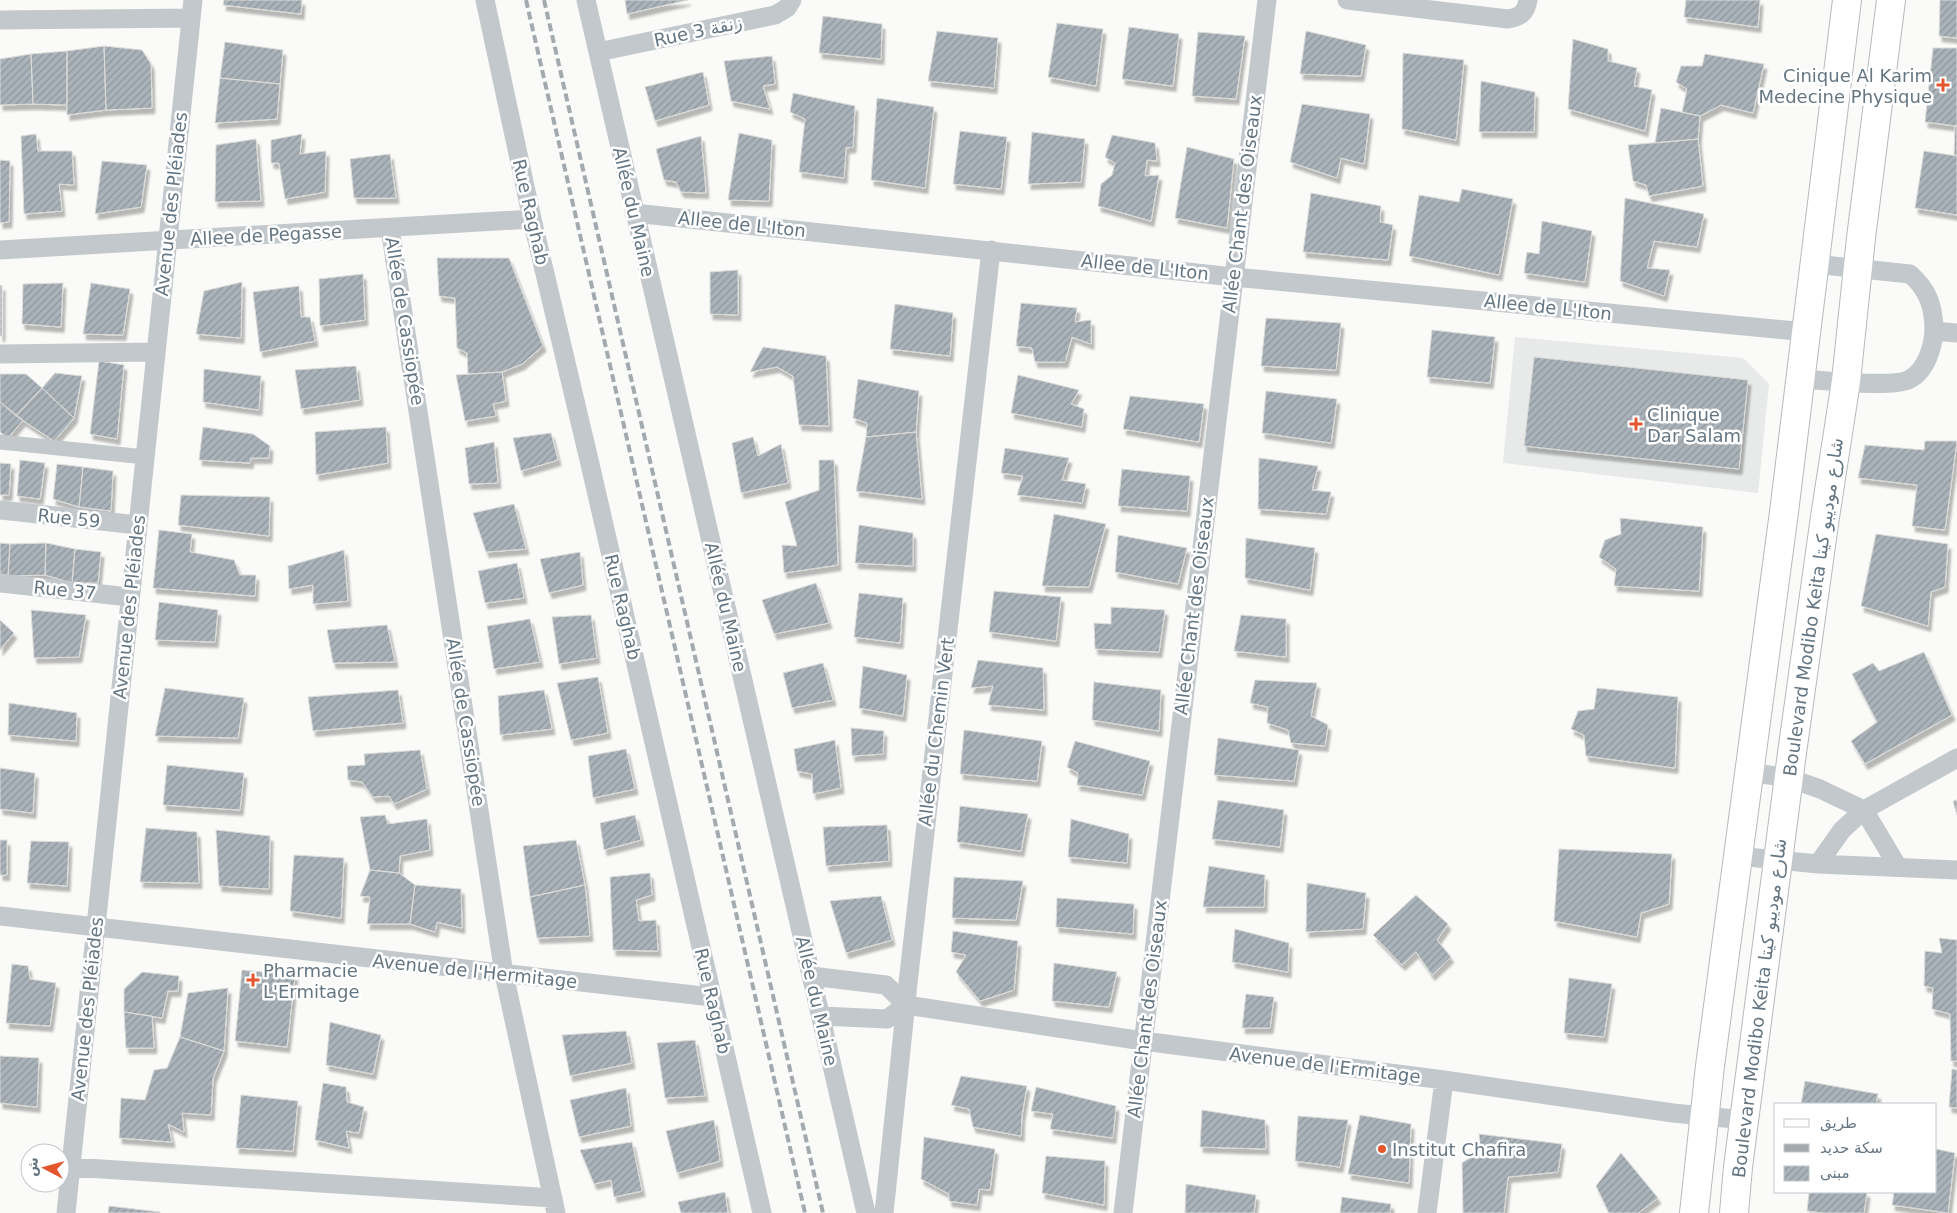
<svg xmlns="http://www.w3.org/2000/svg" width="1957" height="1213" viewBox="0 0 1957 1213" font-family="'DejaVu Sans',Vazirmatn,sans-serif">
<style>
.built{fill:#e8e9e9}
.building{fill:url(#building-hatch);stroke:#dcdcda;filter:url(#shadow)}
.lines{fill:none;stroke-linecap:round;stroke-linejoin:round}
.primary-casing{stroke:#b5babe;stroke-width:30}
.pedestrian{stroke:#c3c8cc;stroke-width:15}
.minor{stroke:#c3c8cc;stroke-width:19}
.primary{stroke:#fff;stroke-width:28}
.rail{stroke:#a2aab0;stroke-width:4;stroke-dasharray:8 4;stroke-linecap:butt}
.poi-dot{fill:#e4572e;stroke:#fff;stroke-width:2}
.labels{text-anchor:middle;dominant-baseline:central;stroke-width:5;stroke-linejoin:round;paint-order:stroke}
.street-label{font-size:18px;fill:#657683;stroke:#fff}
.poi-label{font-size:18px;fill:#657683;stroke:#fff;text-anchor:start}
</style>
<defs>
<pattern id="building-hatch" width="6" height="6" patternUnits="userSpaceOnUse" patternTransform="scale(1.25)"><rect width="6" height="6" fill="#aab3b9"/><path d="M-1 1l2-2M0 6l6-6M5 7l2-2" fill="none" stroke="#8e969c"/></pattern>
<filter id="shadow"><feDropShadow dx="3" dy="5.5" stdDeviation="1" flood-color="#0004"/></filter>
</defs>
<rect width="100%" height="100%" fill="#fafaf8"/>
<path class="built" d="M1515 337 1743 358 1769 384 1758 493 1503 463Z"/>
<path class="building" d="M224 0H302L301 14 223 5Z
M625 0H688L627 14Z
M1686 0H1760L1758 27 1684 17Z
M1940 0H1957V38L1939 36Z
M823 16 882 24 881 59 819 53Z
M1057 23 1103 29 1096 86 1048 77Z
M1129 27 1179 34 1173 86 1122 79Z
M937 31 998 38 994 88 928 81Z
M1306 31 1366 45 1361 76 1300 74Z
M1198 32 1245 36 1236 99 1192 96Z
M1573 39 1608 49V61L1637 68 1634 86 1652 90 1645 131 1568 109Z
M225 42 283 50 280 84 220 78Z
M104 46 106 110 67 115V51Z
M104 46 142 50 151 64 152 108 106 110Z
M1933 48H1957V126L1925 122Z
M67 51V105L33 104 31 54Z
M1403 53 1464 60 1456 140 1402 129Z
M31 54 33 104 0 105V59Z
M1705 54 1764 64 1753 113 1721 105 1700 116 1682 112 1687 89 1676 82 1681 66H1702Z
M772 56 775 84 763 86 770 109 731 101 724 61Z
M703 72 709 105 655 121 645 87Z
M220 78 280 84 277 119 215 123Z
M1481 81 1535 92 1534 132H1479Z
M793 93 855 106 853 147 846 148 844 178 799 172 805 119 790 112Z
M877 98 934 107 925 188 871 180Z
M1302 104 1370 114 1364 164 1341 158 1337 178 1290 162Z
M1661 108 1700 116 1698 139 1655 143Z
M1955 126H1957V156L1954 155Z
M960 131 1007 137 1001 189 953 184Z
M1032 132 1085 139 1081 182 1028 184Z
M739 133 772 140 769 201 728 200Z
M36 134 38 151H72L74 185 59 184 62 211 24 214 21 136Z
M302 134 300 154 326 151 325 192 285 199 279 163H271V140Z
M1112 135 1155 143 1157 161 1147 160 1145 176 1159 175 1151 221 1098 206 1101 184 1112 175 1115 163 1105 157Z
M701 136 706 193 681 192 676 182 664 180 656 149Z
M256 139 261 201 215 202 216 145Z
M1698 139 1703 186 1649 196 1646 185 1633 181 1628 145Z
M1187 147 1234 159 1227 228 1175 218Z
M1924 151 1957 156V215L1915 208Z
M390 154 396 198H354L350 159Z
M0 160 10 161 9 222 0 223Z
M102 161 147 165 141 207 95 214Z
M1462 189 1513 199 1499 275 1409 256 1419 195 1459 202Z
M1311 193 1381 206 1380 222 1393 225 1388 260 1303 252Z
M1625 198 1704 214 1697 247 1654 241 1647 268 1670 270 1664 296 1620 281Z
M1542 221 1592 231 1585 282 1524 273 1527 252 1539 254Z
M437 258H509L543 346 522 364 502 372 468 374 467 353 457 348 455 298 439 296Z
M738 270V315L710 314V272Z
M363 274 365 320 320 326 319 279Z
M242 282 241 338 196 334 204 291Z
M63 283 61 327 22 324 23 284Z
M91 283 130 289 123 335 83 334Z
M2 285V336H0V286Z
M299 286 301 317H310L315 341 260 352 253 292Z
M1021 303 1077 308 1075 322 1091 320V344L1072 337 1065 362H1035L1032 348 1016 346Z
M895 304 953 313 950 356 890 349Z
M1266 318 1341 323 1336 370 1261 366Z
M1432 330 1495 337 1490 383 1427 377Z
M763 347 826 356 829 426 799 425 793 376 777 367 750 372Z
M1534 357 1748 380 1739 469 1524 446Z
M99 361 124 365 117 439 90 434Z
M356 366 360 400 301 409 295 370Z
M204 369 261 376 259 410 203 402Z
M502 372 506 401 493 404 496 416 465 421 456 375Z
M55 373 82 376 74 418 42 388Z
M0 374H26L42 388 16 416 0 402Z
M1018 375 1079 390 1071 404 1084 409 1082 427 1011 413Z
M858 379 919 391 916 432 866 437 867 423 853 418Z
M42 388 74 418 54 441 16 416Z
M1266 391 1337 399 1331 443 1262 433Z
M1130 396 1204 404 1199 442 1123 429Z
M0 402 23 420 8 438 0 432Z
M203 427 253 434 270 446 269 458H251L250 463 199 460Z
M386 427 388 463 316 475 315 432Z
M916 432 922 499 856 491 866 437Z
M551 433 558 460 521 471 513 438Z
M753 437 758 456 781 444 788 483 741 493 732 443Z
M1925 441H1957L1945 530 1912 526 1917 485 1858 478 1865 445 1924 450Z
M494 442 498 483 469 484 465 448Z
M1005 448 1069 458 1062 480 1086 484 1082 503 1017 495 1023 476 1001 473Z
M1259 458 1318 466 1312 490 1331 492 1326 514 1258 509Z
M20 460 45 463 40 499 17 496Z
M819 460H834L838 565 784 573 782 545 797 546 785 502 819 490Z
M0 463 11 464 9 495H0Z
M57 464 83 467 79 507 53 499Z
M83 467 113 471 111 511 79 507Z
M1122 469 1190 476 1187 511 1118 506Z
M181 495 270 497 269 536 178 525Z
M514 504 526 549 486 552 473 513Z
M1054 514 1106 524 1089 587 1042 586Z
M1620 518 1703 527 1699 591 1614 586 1616 569 1599 557 1605 540 1621 534Z
M859 525 913 533V566L855 563Z
M159 530 192 534 190 552 234 560 240 575H256L255 596 153 588Z
M1876 534 1948 544 1945 587 1931 592 1928 626 1861 606Z
M1118 535 1187 548 1178 584 1115 572Z
M1246 538 1315 548 1310 590 1245 578Z
M0 543 10 544 8 576 0 574Z
M46 543 75 549 72 583 45 575Z
M46 543 45 575 8 576 10 544Z
M75 549 101 552 98 583H72Z
M344 550 348 601 313 604V585L289 589 288 566Z
M580 552 583 585 549 593 540 559Z
M517 563 524 598 485 603 478 571Z
M816 583 829 623 774 634 762 600Z
M994 591 1061 597 1056 641 989 632Z
M859 593 903 598 900 643 854 637Z
M159 602 218 610 215 642 155 640Z
M1111 607 1165 610 1159 652 1095 649 1094 623 1111 624Z
M31 610 86 615 79 657 34 658Z
M591 615 597 658 559 664 552 617Z
M1241 615 1286 619V657L1234 651Z
M530 619 540 662 494 669 487 626Z
M0 620 14 633 0 650Z
M387 625 395 662 333 663 327 630Z
M1924 652 1952 715 1865 764 1851 741 1877 722 1852 674 1873 663 1879 671Z
M978 660 1043 668 1044 710 988 705 993 686 971 688Z
M823 663 833 700 792 708 783 673Z
M863 666 907 675 903 716 859 708Z
M598 677 608 733 571 740 557 683Z
M1255 680 1317 683 1311 716 1328 725 1325 746 1291 743 1288 730 1267 723 1268 707 1250 703Z
M1094 682 1161 690 1159 731 1092 720Z
M165 688 244 698 238 738 155 736Z
M1597 688 1678 697 1675 768 1586 756 1584 735 1571 729 1578 711 1594 709Z
M398 690 403 723 313 731 308 697Z
M544 690 552 729 500 735 498 696Z
M9 703 77 713 76 741 8 735Z
M851 728 884 731 883 754 852 756Z
M964 730 1042 741 1037 781 960 774Z
M1218 738 1299 750 1294 781 1214 775Z
M835 740 841 788 813 794 812 774 797 771 794 749Z
M1075 741 1150 761 1142 795 1077 785 1078 773 1067 767Z
M626 749 635 789 593 798 588 756Z
M420 750 427 789 394 804 389 796 373 797 362 782 348 780 347 766 365 765 364 754Z
M167 765 244 773 240 810 163 805Z
M0 768 35 773 33 813 0 809Z
M1218 800 1284 810 1280 847 1212 839Z
M1957 800V815L1953 801Z
M960 806 1028 814 1021 851 957 842Z
M385 815 388 824 427 819 430 850 400 856 399 873 370 870 360 817Z
M635 815 641 840 604 850 600 823Z
M1071 819 1129 834 1127 863 1068 857Z
M887 825 889 861 826 866 823 827Z
M146 828 197 832 199 883 140 882Z
M216 830 270 836 269 889 219 886Z
M0 840H7V875H0Z
M576 840 585 885 530 897 523 846Z
M31 841 69 842 67 886 27 883Z
M1559 849 1672 854 1669 904 1641 913 1637 937 1554 921Z
M294 855 344 858 341 918 290 911Z
M1209 866 1265 875 1264 907H1203Z
M370 870 399 873 415 885 410 924H367L370 897 360 896Z
M650 873 652 895 636 900 639 921 656 920 658 951 613 950 610 877Z
M954 877 1023 881 1016 920 952 918Z
M1307 883 1366 893 1363 929 1306 932Z
M415 885 461 889 462 928 437 922 435 932 410 924Z
M585 885 590 936 537 938 530 897Z
M1416 895 1448 924 1437 940 1451 957 1432 975 1416 952 1402 965 1373 935Z
M881 896 892 940 846 953 830 901Z
M1057 898 1134 904 1133 934 1056 927Z
M1235 929 1289 943 1288 972 1232 962Z
M953 931 1018 941 1014 990 980 1001 956 972 966 955 951 952Z
M1939 938 1957 940V1061H1951L1950 1014 1932 1009 1933 988 1924 986 1925 951 1942 953Z
M1054 963 1117 972 1109 1007 1052 1001Z
M12 964 28 966 30 979 56 983 50 1026 6 1023Z
M242 970 295 975 287 1047 235 1041Z
M142 972 179 976 178 991H168L162 1018 124 1012V989Z
M1569 978 1612 984 1604 1037 1564 1033Z
M228 988 224 1051 180 1037 188 993Z
M1246 994 1274 997 1270 1028H1242Z
M124 1012 152 1016 154 1048H126Z
M330 1022 381 1035 373 1074 326 1065Z
M626 1031 632 1063 570 1076 562 1035Z
M180 1037 224 1051 213 1078 211 1115 182 1113 184 1132 168 1124 172 1142 119 1138 121 1098 145 1100 154 1070 167 1068Z
M695 1040 705 1096 665 1098 657 1043Z
M0 1056 39 1058 37 1107 0 1103Z
M1952 1069 1957 1070V1108L1949 1107Z
M961 1076 1027 1086 1022 1115 1021 1136 973 1127 969 1109 951 1105Z
M1805 1081 1878 1094 1876 1104H1801Z
M323 1083 346 1087 347 1102 364 1107 359 1133 346 1131 349 1148 315 1140Z
M1036 1087 1116 1106 1113 1138 1050 1129 1053 1114 1031 1111Z
M626 1088 631 1126 579 1137 570 1100Z
M241 1095 298 1101 293 1151 236 1148Z
M1202 1110 1265 1120 1266 1149 1200 1147Z
M1360 1115 1411 1124 1409 1183 1348 1174Z
M1298 1116 1348 1120 1340 1167 1295 1161Z
M714 1120 720 1161 677 1173 666 1131Z
M1479 1134 1562 1144 1558 1172 1508 1177 1504 1213H1463L1462 1163 1480 1151Z
M924 1137 995 1149 990 1190 979 1189 977 1205 949 1201V1194L921 1179Z
M632 1142 642 1191 614 1197 611 1180 594 1184 580 1150Z
M1936 1149 1955 1153 1948 1213 1892 1205 1894 1192H1936Z
M1621 1153 1658 1198 1638 1213H1609L1596 1186Z
M1046 1156 1105 1161 1104 1205 1042 1193Z
M1186 1184 1256 1195 1254 1213H1185Z
M725 1192 728 1213H681L678 1202Z
M1809 1192H1867L1864 1213H1823L1807 1211Z
M1342 1197 1391 1204 1390 1213H1340Z
M109 1206 160 1212V1213H108Z"/>
<g class="lines">
<g class="primary-casing">
<path id="primary" d="M1694 1213 1710 1066 1784 512 1847 0
M1734 1213 1738 1167 1792 753 1825 517 1846 381 1861 238 1891 0"/>
</g>
<path class="pedestrian" d="M0 442 145 457"/>
<path class="minor" d="M485 0 532 219 590 464 762 1213
M586 0 866 1213
M1347 0 1508 19C1520 17 1526 13 1528 0
M0 20 191 18
M598 52 775 15 787 8 792 0
M634 213 1234 277 1806 332
M390 228 504 974 556 1213
M0 250 532 219
M1934 331 1957 333
M0 354 156 352
M1800 379C1823 380 1889 388 1908 380 1926 372 1934 346 1934 327 1933 304 1927 289 1910 274L1814 264
M0 510 138 525
M0 583 130 597
M1748 772 1789 778 1820 789 1864 810
M1864 810 1898 867
M1738 856 1818 864 1957 870
M1818 864 1842 830 1864 810 1957 758
M0 916 712 997
M811 976 886 985 906 1005 1143 1041 1444 1080 1673 1113 1745 1120
M821 1016 887 1019 906 1005
M71 1167 553 1198
M66 1213 193 0
M884 1213 908 983 991 250
M1123 1213 1267 0
M1427 1213 1444 1080"/>
<use href="#primary" class="primary"/>
<path class="rail" d="M526 0 805 1213
M544 0 823 1213"/>
</g>
<g class="poi-dot">
<path d="M1940.5 77.5h5v5h5v5h-5v5h-5v-5h-5v-5h5z"/>
<path d="M1633.5 416.5h5v5h5v5h-5v5h-5v-5h-5v-5h5z"/>
<path d="M250.5 972.5h5v5h5v5h-5v5h-5v-5h-5v-5h5z"/>
<circle cx="1382" cy="1149" r="5"/>
</g>
<g class="labels">
<g class="street-label">
<text transform="translate(698 31) rotate(-12)">Rue 3 زنقة</text>
<text transform="translate(171 204) rotate(-84)">Avenue des Pléiades</text>
<text transform="translate(1242 204) rotate(-83)">Allée Chant des Oiseaux</text>
<text transform="translate(531 212) rotate(77)">Rue Raghab</text>
<text transform="translate(634 212) rotate(77)">Allée du Maine</text>
<text transform="translate(742 224) rotate(6)">Allee de L'Iton</text>
<text transform="translate(266 235) rotate(-3)">Allee de Pegasse</text>
<text transform="translate(1145 267) rotate(6)">Allee de L'Iton</text>
<text transform="translate(1548 307) rotate(6)">Allee de L'Iton</text>
<text transform="translate(405 321) rotate(81)">Allée de Cassiopée</text>
<text transform="translate(69 518) rotate(6)">Rue 59</text>
<text transform="translate(65 590) rotate(6)">Rue 37</text>
<text transform="translate(1194 606) rotate(-83)">Allée Chant des Oiseaux</text>
<text transform="translate(129 607) rotate(-84)">Avenue des Pléiades</text>
<text transform="translate(623 607) rotate(77)">Rue Raghab</text>
<text transform="translate(726 607) rotate(77)">Allée du Maine</text>
<text transform="translate(1813 607) rotate(-82)">Boulevard Modibo Keita شارع موديبو كيتا</text>
<text transform="translate(466 722) rotate(81)">Allée de Cassiopée</text>
<text transform="translate(936 732) rotate(-83)">Allée du Chemin Vert</text>
<text transform="translate(475 971) rotate(6)">Avenue de l'Hermitage</text>
<text transform="translate(713 1001) rotate(77)">Rue Raghab</text>
<text transform="translate(817 1001) rotate(77)">Allée du Maine</text>
<text transform="translate(1759 1008) rotate(-83)">Boulevard Modibo Keita شارع موديبو كيتا</text>
<text transform="translate(87 1009) rotate(-84)">Avenue des Pléiades</text>
<text transform="translate(1147 1009) rotate(-83)">Allée Chant des Oiseaux</text>
<text transform="translate(1325 1065) rotate(7)">Avenue de l'Ermitage</text>
</g>
<g class="poi-label">
<text x="1932" y="75" text-anchor="end">Cinique Al Karim<tspan x="1932" dy="21">Medecine Physique</tspan></text>
<text x="1647" y="414">Clinique<tspan x="1647" dy="21">Dar Salam</tspan></text>
<text x="263" y="970">Pharmacie<tspan x="263" dy="21">L'Ermitage</tspan></text>
<text x="1392" y="1149">Institut Chafira</text>
</g>
</g>
<rect x="1774" y="1103" width="162" height="90" fill="#ffffff" stroke="#c1c8cd"/>
<rect x="1784" y="1119" width="25" height="8" fill="#ffffff" stroke="#c1c8cd"/>
<text x="1820" y="1128" font-size="15" fill="#657683">طريق</text>
<rect x="1784" y="1144" width="25" height="8" fill="#a2aab0" stroke="#c1c8cd"/>
<text x="1820" y="1153" font-size="15" fill="#657683">سكة حديد</text>
<rect x="1784" y="1166" width="25" height="15" fill="url(#building-hatch)" stroke="#c1c8cd"/>
<text x="1820" y="1178" font-size="15" fill="#657683">مبنى</text>
<g transform="translate(45 1168) rotate(276)"><circle r="24" fill="#ffffff" stroke="#c1c8cd"/>
<path d="M0-4L9 19L0 12L-9 19Z" fill="#e4572e"/>
<text y="-8" font-size="14" font-weight="bold" text-anchor="middle" fill="#657683">ش</text>
</g>
</svg>
